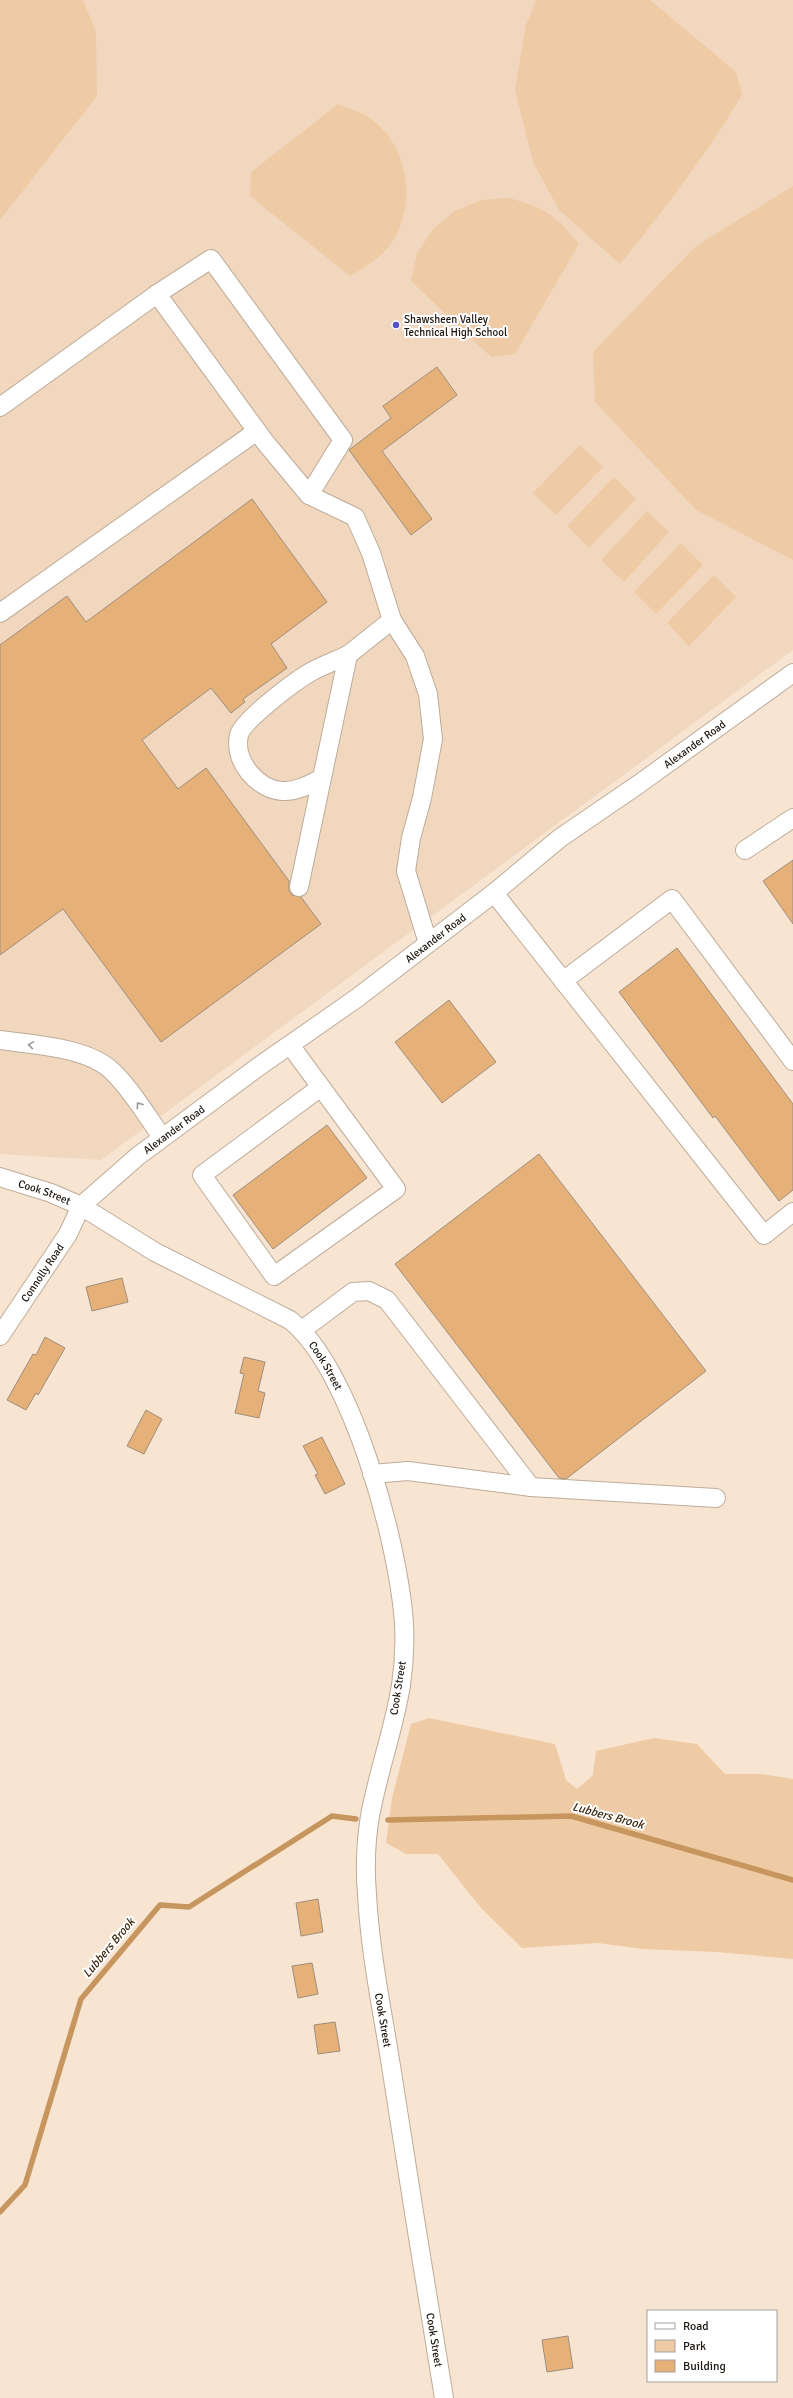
<svg xmlns="http://www.w3.org/2000/svg" width="793" height="2398" viewBox="0 0 793 2398" font-family="Signika,sans-serif">
<style>
.built{fill:#f0d7be}
.green{fill:#efcba5}
.lines{fill:none;stroke-linecap:round;stroke-linejoin:round}
.stream{stroke:#c7955e;stroke-width:5.5}
.building{fill:#e5b179;stroke:#9f8d7c}
.minor-casing{stroke:#beac99;stroke-width:20}
.minor{stroke:#fff;stroke-width:18}
.oneway{stroke:#999693}
.poi-dot{fill:#5453ca;stroke:#fff;stroke-width:1.5}
.labels{text-anchor:middle;dominant-baseline:central;stroke-width:4;stroke-linejoin:round;paint-order:stroke}
.poi-label{font-size:11px;fill:#1c150e;stroke:#fff;text-anchor:start}
.street-label{font-size:11px;fill:#1c150e;stroke:#fff}
.water-label{font-size:12px;font-style:italic;fill:#3a250c;stroke:#fff}
</style>
<rect width="100%" height="100%" fill="#f7e4d1"/>
<path class="built" d="M0 0H793V650L101 1160 0 1154Z"/>
<path class="green" d="M0 0H83L96 32 97 96 0 220Z
M536 0H650L736 72 742 95C706 155 664 210 620 264L559 210 533 162 515 90 526 25Z
M338 104C346 107 355 110 363 114 407 138 418 199 394 239 384 257 366 266 350 276L250 196 251 172Z
M793 186V560L696 510 595 402 593 352 696 246Z
M509 198C545 208 556 215 579 244L515 354 491 357 411 281 417 253 433 229 455 211 481 200Z
M580 445 603 467 556 515 533 493Z
M614 477 636 499 589 548 567 526Z
M647 511 669 532 624 582 601 560Z
M681 543 703 565 656 614 634 592Z
M714 575 736 597 689 646 667 623Z
M429 1718 555 1744 566 1780 577 1789 593 1775 596 1751 654 1738 697 1744 725 1774H762L793 1779V1959L717 1952 643 1949 598 1943 522 1948 481 1908 438 1854H406L386 1843 392 1798 411 1724Z"/>
<g class="lines">
<path class="stream" d="M388 1820 571 1816 793 1880
M0 2212 25 2185 81 1999 160 1905 189 1907 332 1816 356 1819"/>
</g>
<path class="building" d="M437 367 457 395 382 451 432 519 411 535 349 450 391 418 383 406Z
M252 499 327 602 271 644 287 668 243 699 245 702 231 713 211 688 142 740 178 789 206 768 289 881V890L292 895 301 897 321 924 161 1042 63 909 0 955V645L67 596 86 622Z
M793 860V924L763 881Z
M677 948 793 1104V1190L779 1201 715 1116 713 1118 619 992Z
M449 1000 496 1062 442 1103 395 1042Z
M327 1125 367 1178 273 1249 233 1195Z
M539 1154 706 1371 566 1479 559 1478 395 1264Z
M122 1278 128 1302 92 1311 86 1287Z
M45 1337 65 1348 38 1395 36 1393 26 1410 7 1400 33 1354 36 1355Z
M244 1357 265 1362 258 1391 265 1393 259 1418 235 1413 244 1374 240 1373Z
M146 1410 162 1419 144 1454 127 1446Z
M322 1437 345 1484 325 1494 315 1475 318 1474 303 1446Z
M318 1899 323 1932 301 1936 296 1903Z
M312 1963 318 1994 298 1998 292 1966Z
M335 2022 340 2051 318 2054 314 2025Z
M568 2336 573 2368 547 2372 542 2340Z"/>
<g class="lines">
<g class="minor-casing">
<g id="minor">
<path d="M157 294 211 259 343 440 309 495"/>
<path d="M0 407 157 294 265 442 309 495 355 517 371 553 392 620"/>
<path d="M0 613 257 431"/>
<path d="M348 655 392 620 415 656 428 694 433 739 422 798 411 838 406 871 428 943"/>
<path d="M745 850 793 818"/>
<path d="M299 887 322 778C310 784 297 792 282 791 257 789 233 761 239 735 243 720 294 682 309 673 321 666 335 661 348 655L322 778"/>
<path d="M494 893 764 1235 793 1212"/>
<path d="M563 981 672 899 793 1061"/>
<path d="M0 1040C33 1045 87 1047 112 1071 131 1089 146 1115 162 1137"/>
<path d="M290 1045 396 1189 274 1276 202 1175 321 1087"/>
<path id="s1" d="M0 1177 51 1193 81 1206 155 1252 290 1320C352 1369 399 1545 404 1624 405 1644 404 1665 401 1685 394 1729 378 1772 370 1816 366 1840 365 1870 367 1894 370 1952 382 2009 391 2066 408 2177 426 2287 444 2398"/>
<path d="M302 1330 353 1292 369 1291 387 1300 531 1487"/>
<path id="s2" d="M0 1336 68 1234 81 1206 138 1156 258 1067 357 998 494 893 560 838 639 784 793 673"/>
<path d="M372 1474 408 1471 531 1487 716 1498"/>
</g>
</g>
<use href="#minor" class="minor"/>
</g>
<defs><path id="oneway-chevron" d="M-2-3.5L2.5 0L-2 3.5" fill="none" stroke-width="1.6" stroke-linecap="round" stroke-linejoin="round"/></defs>
<g class="oneway">
<use href="#oneway-chevron" transform="translate(31 1045) rotate(-171)"/>
<use href="#oneway-chevron" transform="translate(139 1105) rotate(-126)"/>
</g>
<circle class="poi-dot" cx="396" cy="325" r="4"/>
<g class="labels">
<g class="poi-label">
<text x="404" y="319">Shawsheen Valley<tspan x="404" dy="13">Technical High School</tspan></text>
</g>
<g class="street-label">
<text stroke="none"><textPath href="#s2" startOffset="922">Alexander Road</textPath></text>
<text stroke="none"><textPath href="#s2" startOffset="598">Alexander Road</textPath></text>
<text stroke="none"><textPath href="#s2" startOffset="274">Alexander Road</textPath></text>
<text stroke="none"><textPath href="#s1" startOffset="47">Cook Street</textPath></text>
<text stroke="none"><textPath href="#s2" startOffset="76">Connolly Road</textPath></text>
<text stroke="none"><textPath href="#s1" startOffset="383">Cook Street</textPath></text>
<text transform="translate(398 1688) rotate(-81)">Cook Street</text>
<text stroke="none"><textPath href="#s1" startOffset="1056">Cook Street</textPath></text>
<text stroke="none"><textPath href="#s1" startOffset="1380">Cook Street</textPath></text>
</g>
<g class="water-label">
<text transform="translate(608 1816) rotate(15)">Lubbers Brook</text>
<text transform="translate(109 1948) rotate(-50)">Lubbers Brook</text>
</g>
</g>
<rect x="647" y="2310" width="130" height="72" fill="#ffffff" stroke="#a4a19f"/>
<rect x="655" y="2323" width="20" height="6" fill="#ffffff" stroke="#a4a19f"/>
<text x="683" y="2330" font-size="12" fill="#1c150e">Road</text>
<rect x="655" y="2340" width="20" height="12" fill="#efcba5" stroke="#a4a19f"/>
<text x="683" y="2350" font-size="12" fill="#1c150e">Park</text>
<rect x="655" y="2360" width="20" height="12" fill="#e5b179" stroke="#a4a19f"/>
<text x="683" y="2370" font-size="12" fill="#1c150e">Building</text>
</svg>
